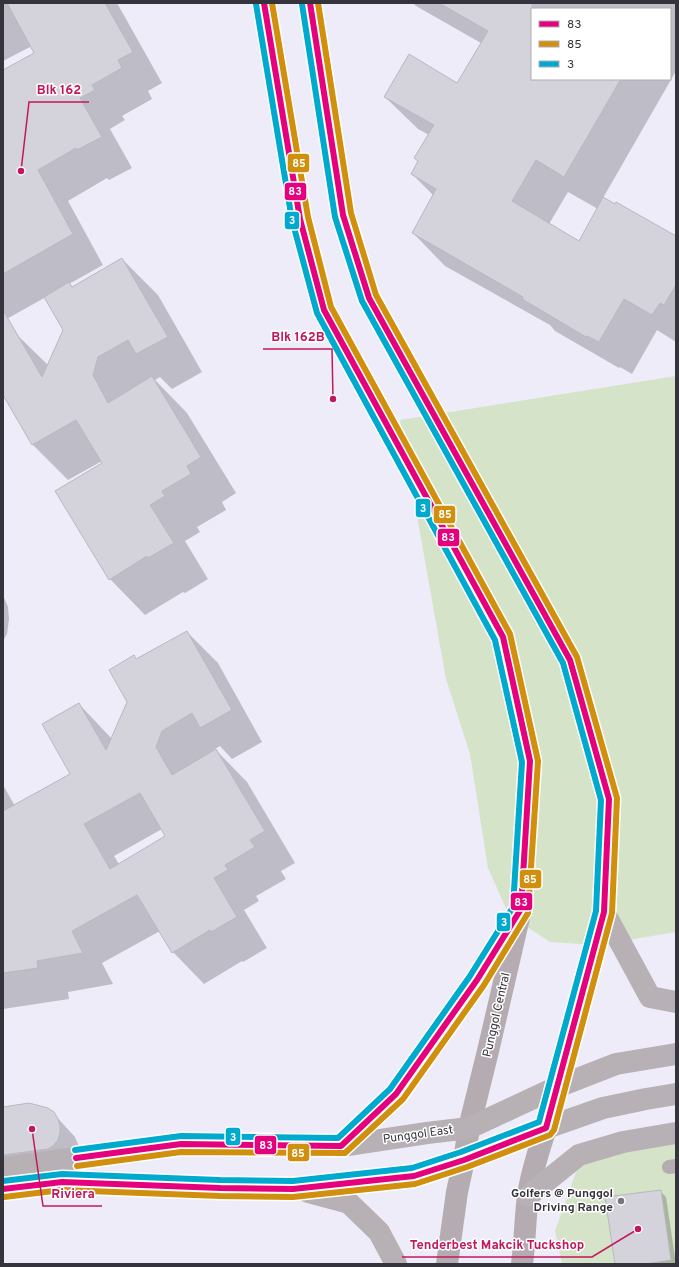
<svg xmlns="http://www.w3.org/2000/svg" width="679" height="1267" viewBox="0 0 679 1267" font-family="Overpass,sans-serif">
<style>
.green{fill:#d5e3c9}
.shadow{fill:#0003;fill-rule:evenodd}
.building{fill:#d4d3db;stroke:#b9b8c1;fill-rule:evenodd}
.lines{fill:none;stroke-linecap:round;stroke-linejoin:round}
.lane{stroke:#b5acaf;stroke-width:14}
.secondary{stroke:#b4acb1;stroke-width:22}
.primary{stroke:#b7b0b4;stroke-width:22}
.bus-1-casing{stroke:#fff;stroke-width:9}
.bus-2-casing{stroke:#fff;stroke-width:9}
.bus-3-casing{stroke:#fff;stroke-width:9}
.bus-1{stroke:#e5007d;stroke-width:6}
.bus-2{stroke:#d08f0c;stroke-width:6}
.bus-3{stroke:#00a9ce;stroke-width:6}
.poi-dot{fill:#76747e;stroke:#fff;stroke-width:1.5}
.labels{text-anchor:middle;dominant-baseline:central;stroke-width:3;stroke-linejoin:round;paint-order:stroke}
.street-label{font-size:12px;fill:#35333c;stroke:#fff}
.poi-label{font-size:12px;font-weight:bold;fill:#35333c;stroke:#fff;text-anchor:end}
.leader{fill:none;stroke:#c2185b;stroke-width:1.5}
.callout-dot{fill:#c2185b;stroke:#fff;stroke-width:1.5}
.callout-label{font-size:13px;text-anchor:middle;font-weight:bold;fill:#c2185b;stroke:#fff;stroke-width:3;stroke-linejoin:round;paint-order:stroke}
.line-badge{stroke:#fff;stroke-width:1.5}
.badge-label{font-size:11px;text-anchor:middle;font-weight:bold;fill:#fff}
</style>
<rect width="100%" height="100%" fill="#eeecf8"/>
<path class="green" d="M676 376V932L598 945 550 942 509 915 488 868 470 754 446 679 400 420Z
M676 1129V1264H562L555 1231 576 1172 614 1140Z"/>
<path class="shadow" d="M3 3H117L162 83 148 91 152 99 122 116 125 120 110 129 132 168 109 180 107 178 68 201 103 265 69 284 73 287 122 259 158 295 202 372 172 389 160 377 155 380 187 413 236 493 222 502 226 510 197 527 200 532 185 541 208 579 185 593 183 592 145 615 110 579 104 463 102 461 68 480 33 445 3 393V338L14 332 48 365 64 330 46 297 3 321V71L36 53 32 46 3 61Z
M413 3H676V71L603 198 676 237V342L657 330 632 374 620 367 619 368 555 331 550 325 445 266 413 233 434 196 412 174 419 162 429 135 418 129 385 97 458 84 481 43 416 6ZM532 9H670V79H532ZM568 192 598 209 579 242 549 224Z
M3 595 8 607 9 619 7 634 3 641Z
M187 632 218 663 262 742 232 759 220 746 215 749 247 782 295 863 281 871 286 879 256 896 259 901 244 910 267 948 243 962 242 961 204 984 173 952 160 931 102 963 113 984 68 992 69 999 3 1009V785L15 806 72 774 79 704 112 739 128 702 137 660ZM162 829 167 836 119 864 114 856Z
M3 1108 53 1113 75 1137 78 1144V1151L3 1181Z
M660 1191 666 1197 676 1264H616Z"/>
<path class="building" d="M7 3H105L133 52 118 60 122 68 92 85 95 90 80 98 102 137 77 150 76 148 38 170 73 234 3 274V70L34 53Z
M439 3H532V79H621L564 177 536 160 512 201 579 241 603 197 615 204 616 202 676 236V285L664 305 660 303 652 315 624 299 599 342 587 336 586 337 522 299 523 297 412 233 436 189 411 174 418 161 414 158 434 125 384 97 409 54 457 83 488 31Z
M122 258 168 337 136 354 128 340 98 357 93 375 108 403 152 376 201 457 187 466 191 474 162 491 165 496 150 505 174 543 148 558 147 556 109 580 55 491 102 463 76 420 32 445 3 395V310L42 377 63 330 44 297 69 282 72 287Z
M187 631 232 710 200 728 192 713 162 731 156 747 172 775 216 749 265 831 250 840 255 847 225 865 228 870 214 878 237 917 211 932 210 930 172 953 137 895 72 931 83 953 37 961 38 968 3 973V811L70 774 42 724 79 703 106 750 127 702 109 670 134 655 136 659ZM140 793 165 836 110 869 84 824Z
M29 1103 48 1108 54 1112 58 1119 60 1126V1133L58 1140 53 1146 48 1149 3 1155V1107Z
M661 1190 671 1260 645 1264H615L605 1197Z"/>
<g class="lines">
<path class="lane" d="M669 1167 676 1166"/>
<path class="secondary" d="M264 3 277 86 300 219 324 310 503 637 530 761 521 909 488 1051 469 1128 464 1160 457 1192 447 1264
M310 3 343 215 369 298 412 377 443 430 570 660 609 799 604 912 546 1128C539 1150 531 1173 528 1196 525 1219 525 1241 522 1264"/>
<path class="primary" d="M604 912 650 997 676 1002
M341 1146 396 1094 477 980 521 909
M3 1168 181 1144 341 1146 427 1133 469 1128 557 1087 616 1064 676 1054
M3 1189 62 1182 220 1188 293 1189 414 1176 464 1160 546 1128 603 1108 646 1099 676 1094
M308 1192 349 1203 379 1232 396 1264
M528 1196 579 1155 623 1142 676 1133"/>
<g class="bus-1-casing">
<path id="bus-1" d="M76 1158 181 1144 341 1146 396 1094 477 980 521 909 530 761 503 637 324 310 300 219 264 3
M3 1189 62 1182 220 1188 293 1189 414 1176 464 1160 546 1128 604 912 609 799 570 660 369 298 343 215 310 3"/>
</g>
<g class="bus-2-casing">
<path id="bus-2" d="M77 1166 181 1152 345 1153 403 1099 484 985 528 913 538 761 510 634 331 307 308 217 272 3
M4 1197 62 1190 220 1196 293 1197 415 1184 467 1167 550 1135 554 1130 612 913 617 798 577 657 376 295 351 213 318 3"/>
</g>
<g class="bus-3-casing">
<path id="bus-3" d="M75 1150 181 1136 338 1138 390 1089 470 976 513 907 522 762 495 640 317 313 292 220 256 4
M3 1181 62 1174 220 1180 293 1181 412 1168 461 1152 539 1122 596 911 601 800 563 663 362 301 335 217 302 4"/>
</g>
<use href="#bus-1" class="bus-1"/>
<use href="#bus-2" class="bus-2"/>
<use href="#bus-3" class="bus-3"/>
</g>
<circle class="poi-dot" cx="621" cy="1201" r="4"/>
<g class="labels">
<g class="street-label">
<text transform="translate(497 1015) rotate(-77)">Punggol Central</text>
<text transform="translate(418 1135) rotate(-8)">Punggol East</text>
</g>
<g class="poi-label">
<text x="613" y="1194">Golfers @ Punggol<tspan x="613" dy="14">Driving Range</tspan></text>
</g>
</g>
<path class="leader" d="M21 171L29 102H89M333 399L332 349H263M32 1129L43 1206H102M638 1229L592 1257H402"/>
<g class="callout-dot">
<circle cx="21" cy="171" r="4"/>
<circle cx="333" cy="399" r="4"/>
<circle cx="32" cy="1129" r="4"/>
<circle cx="638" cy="1229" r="4"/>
</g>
<g class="callout-label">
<text x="59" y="94">Blk 162</text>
<text x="298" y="341">Blk 162B</text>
<text x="73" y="1198">Riviera</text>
<text x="497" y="1249">Tenderbest Makcik Tuckshop</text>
</g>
<g class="line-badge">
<rect x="287" y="153" width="23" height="20" rx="4" fill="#d08f0c"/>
<rect x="284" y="182" width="23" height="19" rx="4" fill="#e5007d"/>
<rect x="284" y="211" width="16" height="19" rx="4" fill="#00a9ce"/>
<rect x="415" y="498" width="16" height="20" rx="4" fill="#00a9ce"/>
<rect x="433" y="505" width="23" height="19" rx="4" fill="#d08f0c"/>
<rect x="437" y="528" width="23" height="19" rx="4" fill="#e5007d"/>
<rect x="519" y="869" width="23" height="20" rx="4" fill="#d08f0c"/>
<rect x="510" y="892" width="23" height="19" rx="4" fill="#e5007d"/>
<rect x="496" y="912" width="15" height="20" rx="4" fill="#00a9ce"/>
<rect x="225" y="1127" width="16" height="19" rx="4" fill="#00a9ce"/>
<rect x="254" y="1135" width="23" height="20" rx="4" fill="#e5007d"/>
<rect x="287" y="1143" width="23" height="19" rx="4" fill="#d08f0c"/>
</g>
<g class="badge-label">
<text x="299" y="167">85</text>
<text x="295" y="195">83</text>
<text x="292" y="224">3</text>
<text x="423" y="512">3</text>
<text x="445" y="518">85</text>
<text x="448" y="541">83</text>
<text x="530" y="883">85</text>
<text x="521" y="906">83</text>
<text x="504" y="926">3</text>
<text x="233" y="1141">3</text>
<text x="266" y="1149">83</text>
<text x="298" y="1157">85</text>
</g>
<rect width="679" height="1267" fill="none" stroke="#35333c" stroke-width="8"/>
<rect x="531" y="8" width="140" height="72" fill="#ffffff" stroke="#aeadb1"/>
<rect x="539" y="21" width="20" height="6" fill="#e5007d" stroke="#aeadb1"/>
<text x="567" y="28" font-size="12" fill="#35333c">83</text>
<rect x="539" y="41" width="20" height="6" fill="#d08f0c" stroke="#aeadb1"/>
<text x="567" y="48" font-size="12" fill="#35333c">85</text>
<rect x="539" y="61" width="20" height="6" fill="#00a9ce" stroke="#aeadb1"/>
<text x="567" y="68" font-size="12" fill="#35333c">3</text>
</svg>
